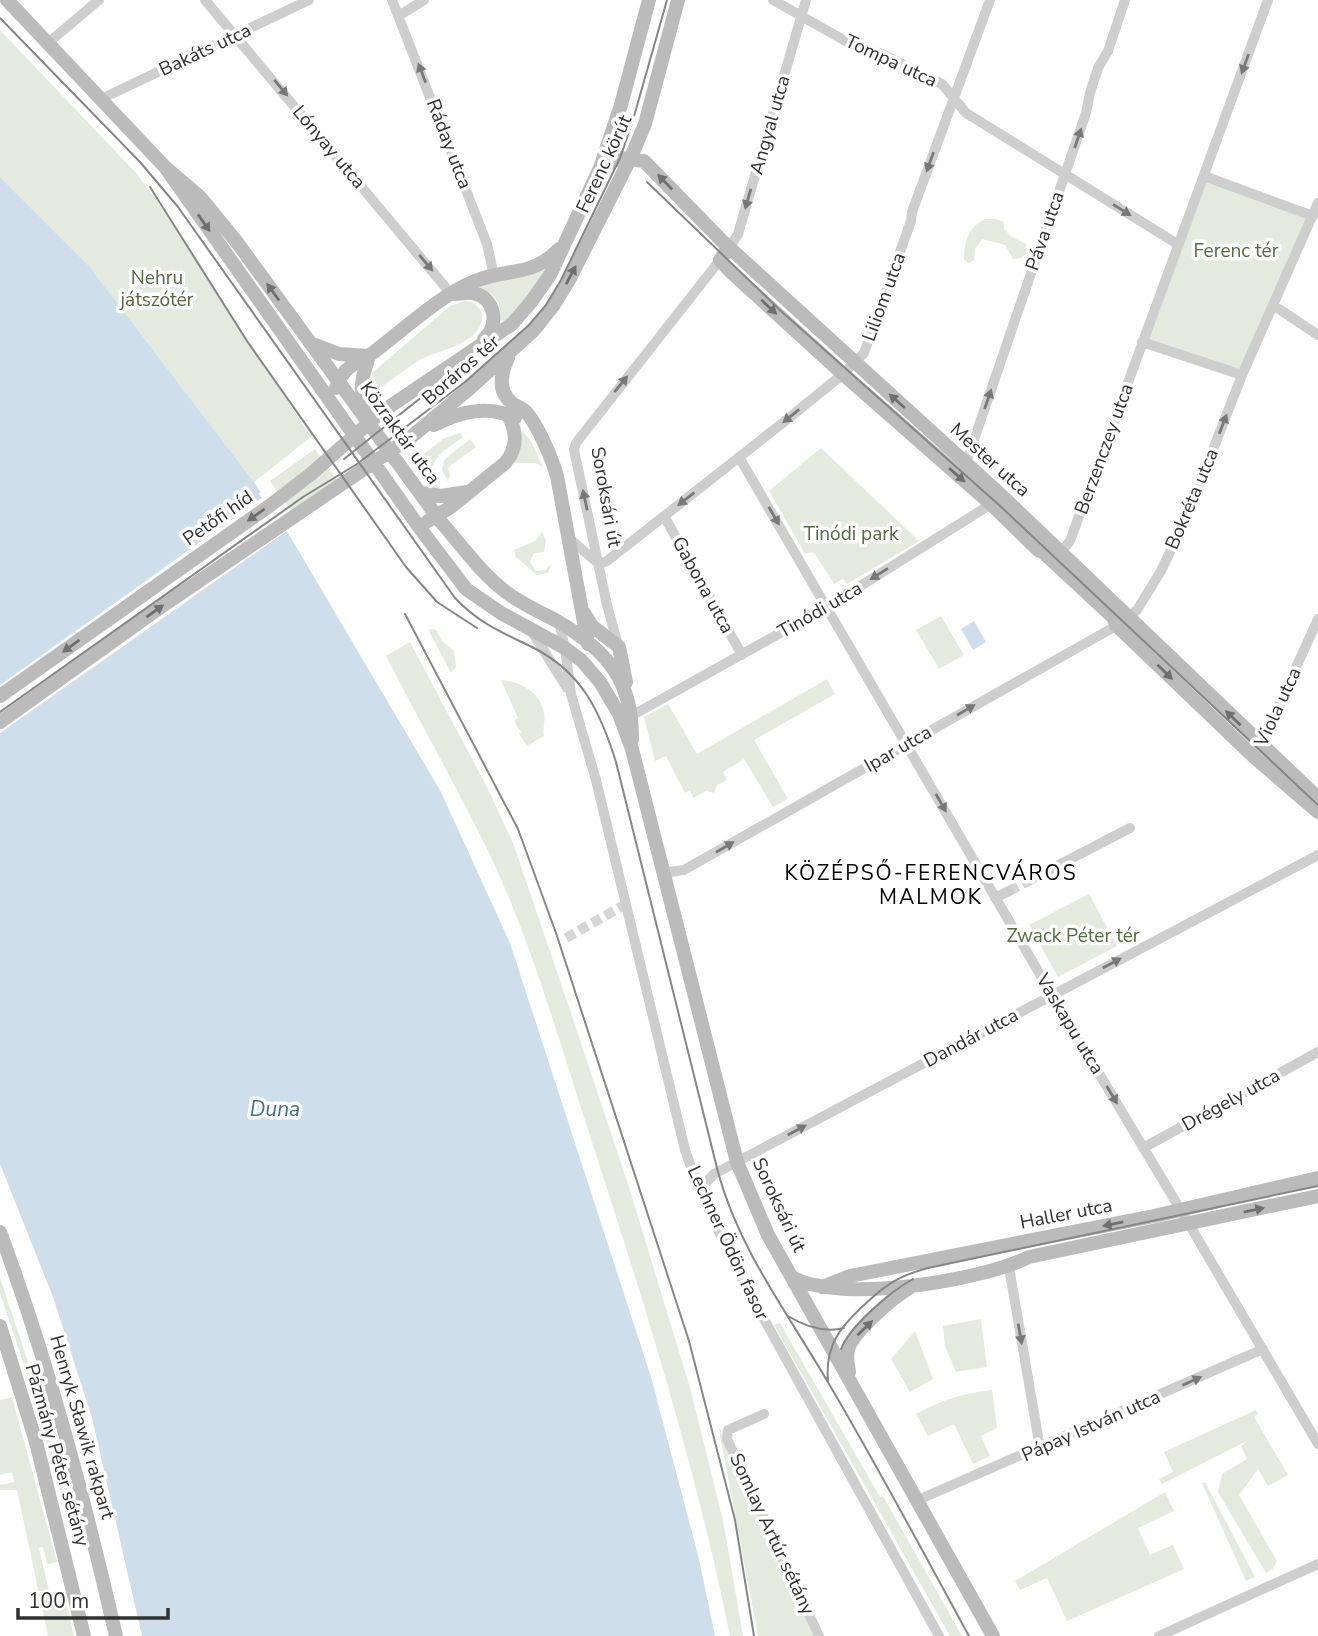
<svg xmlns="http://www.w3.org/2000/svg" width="1318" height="1636" viewBox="0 0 1318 1636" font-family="'Nunito Sans',sans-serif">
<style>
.green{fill:#e4eade}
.water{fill:#cedfeb}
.pier{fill:#fff}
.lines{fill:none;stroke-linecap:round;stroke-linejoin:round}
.street-tunnel{stroke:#d6d6d6;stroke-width:10;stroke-dasharray:10 5;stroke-linecap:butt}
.street{stroke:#cecece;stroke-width:10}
.secondary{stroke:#bbb;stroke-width:14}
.tram{stroke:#868686;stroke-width:2}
.oneway{fill:#787878}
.oneway2{fill:#6f6f6f}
.labels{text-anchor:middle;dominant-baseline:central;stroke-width:7;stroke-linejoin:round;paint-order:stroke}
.street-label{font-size:19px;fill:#313131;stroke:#fff}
.park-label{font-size:19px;fill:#536b41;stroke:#fff}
.neighbourhood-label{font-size:21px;letter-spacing:2px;fill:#000;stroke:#fff}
.water-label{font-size:21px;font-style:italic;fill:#436e90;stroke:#fff}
</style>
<rect width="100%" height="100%" fill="#fff"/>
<path class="green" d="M0 30 136 173 153 195 311 437 254 482 89 266 0 177Z
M1204 176 1313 216 1242 375 1142 342Z
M985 219H995L1004 222V229L1011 236 1026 244V254L1021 258 1013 259 1005 245 982 239 975 249 974 260 969 263 964 260C964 243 968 227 985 219Z
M545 270 524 303 508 322 500 320C501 296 492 294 473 284Z
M465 301 473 302 482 312C486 345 438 349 418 361 401 372 385 385 368 396L372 373 450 306Z
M520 429 531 441 543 467 535 463H516L514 461Z
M460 433 463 437C444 451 421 462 439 488L434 491 427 485 412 463 443 439Z
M470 439 476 447 451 465 448 468 450 476 448 481 442 470 444 460Z
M821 448 919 541 847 584 843 579 834 584 815 554 812 552 805 554 769 491Z
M315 449 344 490 298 522 270 481Z
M542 532 546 541 544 552 534 553 530 562 536 571 546 570 549 565H551L548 573 537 575 516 557 514 550 535 541Z
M941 616 964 655 939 669 916 630Z
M431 629 436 630 443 642 454 651 456 667 451 673 429 631Z
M410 642 488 789 513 843 573 1019 628 1184 691 1391 724 1525 743 1636H730C696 1468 645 1305 592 1142 560 1045 533 945 489 853 456 786 420 722 386 656Z
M827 679 835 694 754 740 788 799 773 807 744 759 723 772 727 780 717 785 714 793 706 791 693 798 690 790 685 793 666 756 655 761 644 717 668 704 697 754Z
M501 680C520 682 540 691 544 713 546 721 542 729 544 736L527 746 519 734 521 732 514 721 518 718Z
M1089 894 1117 946 1058 977 1029 925Z
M0 1278 37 1389 73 1526 70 1527 27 1374 0 1293Z
M981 1319 987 1367 956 1372 945 1346 943 1326Z
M780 1323 880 1497 883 1496 962 1636H950L774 1325Z
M915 1331 933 1379 910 1392 891 1359Z
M992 1390 997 1428 981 1436 990 1456 973 1464 954 1424 928 1436 916 1414C945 1399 960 1394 992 1390Z
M12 1397 57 1562 47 1564 43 1547 39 1548 50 1596H53L55 1604 66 1601 74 1636H48L17 1490H0V1485L14 1482 12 1472 0 1475V1400Z
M1256 1410 1258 1414 1254 1417 1288 1475 1268 1486 1258 1469 1239 1495 1277 1561 1273 1569 1266 1573 1218 1492 1222 1474 1247 1459 1241 1446 1247 1441 1162 1484 1159 1479 1173 1472 1164 1452Z
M718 1425 813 1636H758Z
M1205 1482 1255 1577 1246 1581 1202 1483Z
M1165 1492 1174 1511 1138 1528 1150 1555 1173 1545 1184 1569 1067 1621 1047 1578 1020 1590 1015 1581Z"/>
<path class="water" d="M0 177 89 266 254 482 288 533 441 792 510 943 651 1377 699 1559 715 1636H142L92 1418 53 1297 0 1164Z
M974 621 986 642 973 650 961 629Z"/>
<path class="pier" d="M264 490 292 533 288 530 0 733V685L262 498 259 493Z"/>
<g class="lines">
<path class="street-tunnel" d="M1009 891 1030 880
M566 938 626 904"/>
<path class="street" d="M205 0 452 295
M392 0 487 244 494 276
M773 0 863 51 880 53 942 84 966 113 1179 245
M400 15 424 0
M48 43 99 0
M101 99 309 0
M1204 176 1313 216
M729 248 738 234 806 0
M1273 305 1318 335
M1142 342 1242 375
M739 457 1052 995 1189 1224 1318 1444
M966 463 1086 113 1090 93 1098 68 1108 51 1125 0
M664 516 742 655
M571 540 599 564
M1057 549 1065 547 1070 541 1268 0
M599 564 607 561 789 418 843 374 864 353 911 221 912 212 990 0
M559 622 565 648 571 694 596 780 685 1150 699 1190 737 1270 939 1636
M531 630 567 688
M618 645 607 605 574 450 576 443 720 260
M633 715 827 607 996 501
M1259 749 1318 619
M663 873 684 870 1123 622 1137 610 1161 571 1188 514 1242 375 1318 203
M1030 880 1130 828
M995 898 1009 891
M1143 1148 1318 1052
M699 1190 714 1174 1318 855
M1009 1267 1040 1448
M764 1414 728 1430 727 1439 819 1636
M918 1500 1263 1349
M1159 1636 1318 1564"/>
<path class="secondary" d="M7 0 165 167 200 197 236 241 441 522C462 546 480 572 506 592 522 604 540 612 557 621 607 650 633 681 632 740
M165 167 419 527 466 589 501 613 565 648 582 661 600 682 619 714 632 749 737 1162 768 1235 993 1636
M600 168 620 158 644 161 722 241 1002 496 1318 798
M729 248 720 260 731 272 843 374 991 504 1038 550 1043 552 1113 617 1116 625 1253 756 1318 812
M455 294C461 294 467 292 473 293 495 297 500 325 484 339
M310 343 339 354 368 356
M508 358C501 373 497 391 512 403 516 406 522 408 526 412 538 425 552 459 557 476L588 644
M336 388C338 380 344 371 351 366 358 360 367 358 374 352 403 330 442 294 475 281 507 268 533 277 559 249
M367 414C358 392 362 377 369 356
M434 425C460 412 488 404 515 418
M421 493 441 496 467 492
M428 521 451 507 505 463C518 448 517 432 508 415
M584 613 592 626 619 647 626 682
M0 696 272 504 311 474 380 413 512 324 531 302 550 275 600 168 621 105 649 0
M0 722 155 611 411 437 470 388 534 330 553 306 569 280 631 157 645 124 678 0
M0 1232C49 1364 84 1498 116 1636
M792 1277C840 1304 980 1281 1029 1257L1318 1196
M822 1287 850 1276 1154 1216 1318 1178
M0 1326 36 1442 84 1636
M849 1372C848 1365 846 1357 848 1350 852 1332 895 1296 911 1287"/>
<path class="tram" d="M0 18 140 162 178 207 455 598C480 624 501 632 532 647 582 672 600 711 616 762L718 1172C739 1250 789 1315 829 1384 878 1467 923 1552 969 1636
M647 182 782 312 999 505 1318 805
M150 187 247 341 406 567 437 602 477 628
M344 459 418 400 471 366
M405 614 518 829 556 933 689 1341 735 1520 754 1636
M0 712 303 497 357 464 465 382 529 325 546 305 561 280 620 158 633 120 667 0
M788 1316C806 1327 824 1333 844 1328
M841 1349C850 1326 890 1292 913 1279
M828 1381C825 1347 839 1328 863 1306 885 1285 898 1276 928 1268L1318 1186"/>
</g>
<defs><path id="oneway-solid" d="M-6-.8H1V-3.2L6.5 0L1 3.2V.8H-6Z" transform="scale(1.75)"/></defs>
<g class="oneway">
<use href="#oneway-solid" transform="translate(1245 64) rotate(110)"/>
<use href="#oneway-solid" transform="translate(422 73) rotate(-111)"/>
<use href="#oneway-solid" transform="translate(281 88) rotate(50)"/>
<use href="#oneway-solid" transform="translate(1078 138) rotate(-71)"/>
<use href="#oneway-solid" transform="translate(930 162) rotate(110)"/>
<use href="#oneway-solid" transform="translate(748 199) rotate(106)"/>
<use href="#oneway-solid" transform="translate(1122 210) rotate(32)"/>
<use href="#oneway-solid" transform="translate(426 263) rotate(50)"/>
<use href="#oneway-solid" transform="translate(621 384) rotate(-51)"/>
<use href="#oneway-solid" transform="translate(988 399) rotate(-71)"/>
<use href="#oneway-solid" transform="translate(791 416) rotate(141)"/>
<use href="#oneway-solid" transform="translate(1223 424) rotate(-69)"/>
<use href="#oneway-solid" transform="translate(686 499) rotate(142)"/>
<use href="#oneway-solid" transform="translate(585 500) rotate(-102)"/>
<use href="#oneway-solid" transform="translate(774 516) rotate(60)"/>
<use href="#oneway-solid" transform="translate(879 574) rotate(148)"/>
<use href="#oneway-solid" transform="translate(966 710) rotate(-30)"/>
<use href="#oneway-solid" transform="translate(941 803) rotate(60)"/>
<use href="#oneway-solid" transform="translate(725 847) rotate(-30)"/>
<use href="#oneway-solid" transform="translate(1112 963) rotate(-28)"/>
<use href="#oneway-solid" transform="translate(1112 1095) rotate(59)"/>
<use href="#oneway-solid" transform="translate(797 1130) rotate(-28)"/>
<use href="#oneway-solid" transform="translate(1020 1334) rotate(80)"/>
<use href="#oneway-solid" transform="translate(1192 1381) rotate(-24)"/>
</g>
<g class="oneway2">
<use href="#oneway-solid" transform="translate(665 182) rotate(-134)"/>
<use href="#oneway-solid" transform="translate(204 223) rotate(55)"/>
<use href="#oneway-solid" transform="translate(571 275) rotate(-62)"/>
<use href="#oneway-solid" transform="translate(273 292) rotate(-126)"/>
<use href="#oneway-solid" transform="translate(769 307) rotate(43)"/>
<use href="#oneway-solid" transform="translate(897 401) rotate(-138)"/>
<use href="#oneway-solid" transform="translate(957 475) rotate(41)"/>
<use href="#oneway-solid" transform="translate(256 515) rotate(145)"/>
<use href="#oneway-solid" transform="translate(155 611) rotate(-35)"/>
<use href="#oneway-solid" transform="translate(71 646) rotate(144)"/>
<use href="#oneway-solid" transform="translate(1165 672) rotate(44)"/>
<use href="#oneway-solid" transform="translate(1233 718) rotate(-136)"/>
<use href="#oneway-solid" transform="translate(1254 1210) rotate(-12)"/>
<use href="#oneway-solid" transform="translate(1113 1224) rotate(169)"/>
<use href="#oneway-solid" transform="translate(865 1328) rotate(-44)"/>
</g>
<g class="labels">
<g class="street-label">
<text transform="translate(205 50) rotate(-25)">Bakáts utca</text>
<text transform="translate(891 61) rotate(25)">Tompa utca</text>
<text transform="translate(770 125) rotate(-74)">Angyal utca</text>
<text transform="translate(449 144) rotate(69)">Ráday utca</text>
<text transform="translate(329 147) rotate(50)">Lónyay utca</text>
<text transform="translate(604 164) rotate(-65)">Ferenc körút</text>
<text transform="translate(1045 231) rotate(-71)">Páva utca</text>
<text transform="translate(884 297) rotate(-70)">Liliom utca</text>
<text transform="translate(461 370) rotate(-41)">Boráros tér</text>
<text transform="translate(400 433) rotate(54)">Közraktár utca</text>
<text transform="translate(1104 449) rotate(-70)">Berzenczey utca</text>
<text transform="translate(990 460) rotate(42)">Mester utca</text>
<text transform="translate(606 497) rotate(80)">Soroksári út</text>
<text transform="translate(1192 499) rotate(-67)">Bokréta utca</text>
<text transform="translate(218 518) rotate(-35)">Petőfi híd</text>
<text transform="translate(703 585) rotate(61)">Gabona utca</text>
<text transform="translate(820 610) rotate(-30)">Tinódi utca</text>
<text transform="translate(1278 707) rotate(-65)">Viola utca</text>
<text transform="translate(898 749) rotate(-30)">Ipar utca</text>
<text transform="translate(1070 1024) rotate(59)">Vaskapu utca</text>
<text transform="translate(971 1038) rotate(-28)">Dandár utca</text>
<text transform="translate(1231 1100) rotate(-29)">Drégely utca</text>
<text transform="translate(779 1205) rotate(65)">Soroksári út</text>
<text transform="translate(1066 1214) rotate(-11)">Haller utca</text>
<text transform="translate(728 1243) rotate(65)">Lechner Ödön fasor</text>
<text transform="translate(1091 1426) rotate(-24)">Pápay István utca</text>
<text transform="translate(82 1427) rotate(74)">Henryk Sławik rakpart</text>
<text transform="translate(57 1455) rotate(74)">Pázmány Péter sétány</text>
<text transform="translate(772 1534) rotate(65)">Somlay Artúr sétány</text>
</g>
<g class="park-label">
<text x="1236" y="251">Ferenc tér</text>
<text x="157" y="278">Nehru<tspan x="157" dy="22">játszótér</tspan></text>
<text x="851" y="534">Tinódi park</text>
<text x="1073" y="936">Zwack Péter tér</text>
</g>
<g class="neighbourhood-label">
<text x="931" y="873">KÖZÉPSŐ-FERENCVÁROS<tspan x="931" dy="24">MALMOK</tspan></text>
</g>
<g class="water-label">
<text x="275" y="1109">Duna</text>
</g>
</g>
<path d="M18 1608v10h150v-10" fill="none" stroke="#313131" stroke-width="3.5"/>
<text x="28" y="1608" font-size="21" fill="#313131" stroke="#ffffff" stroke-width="5" paint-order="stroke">100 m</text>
</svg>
